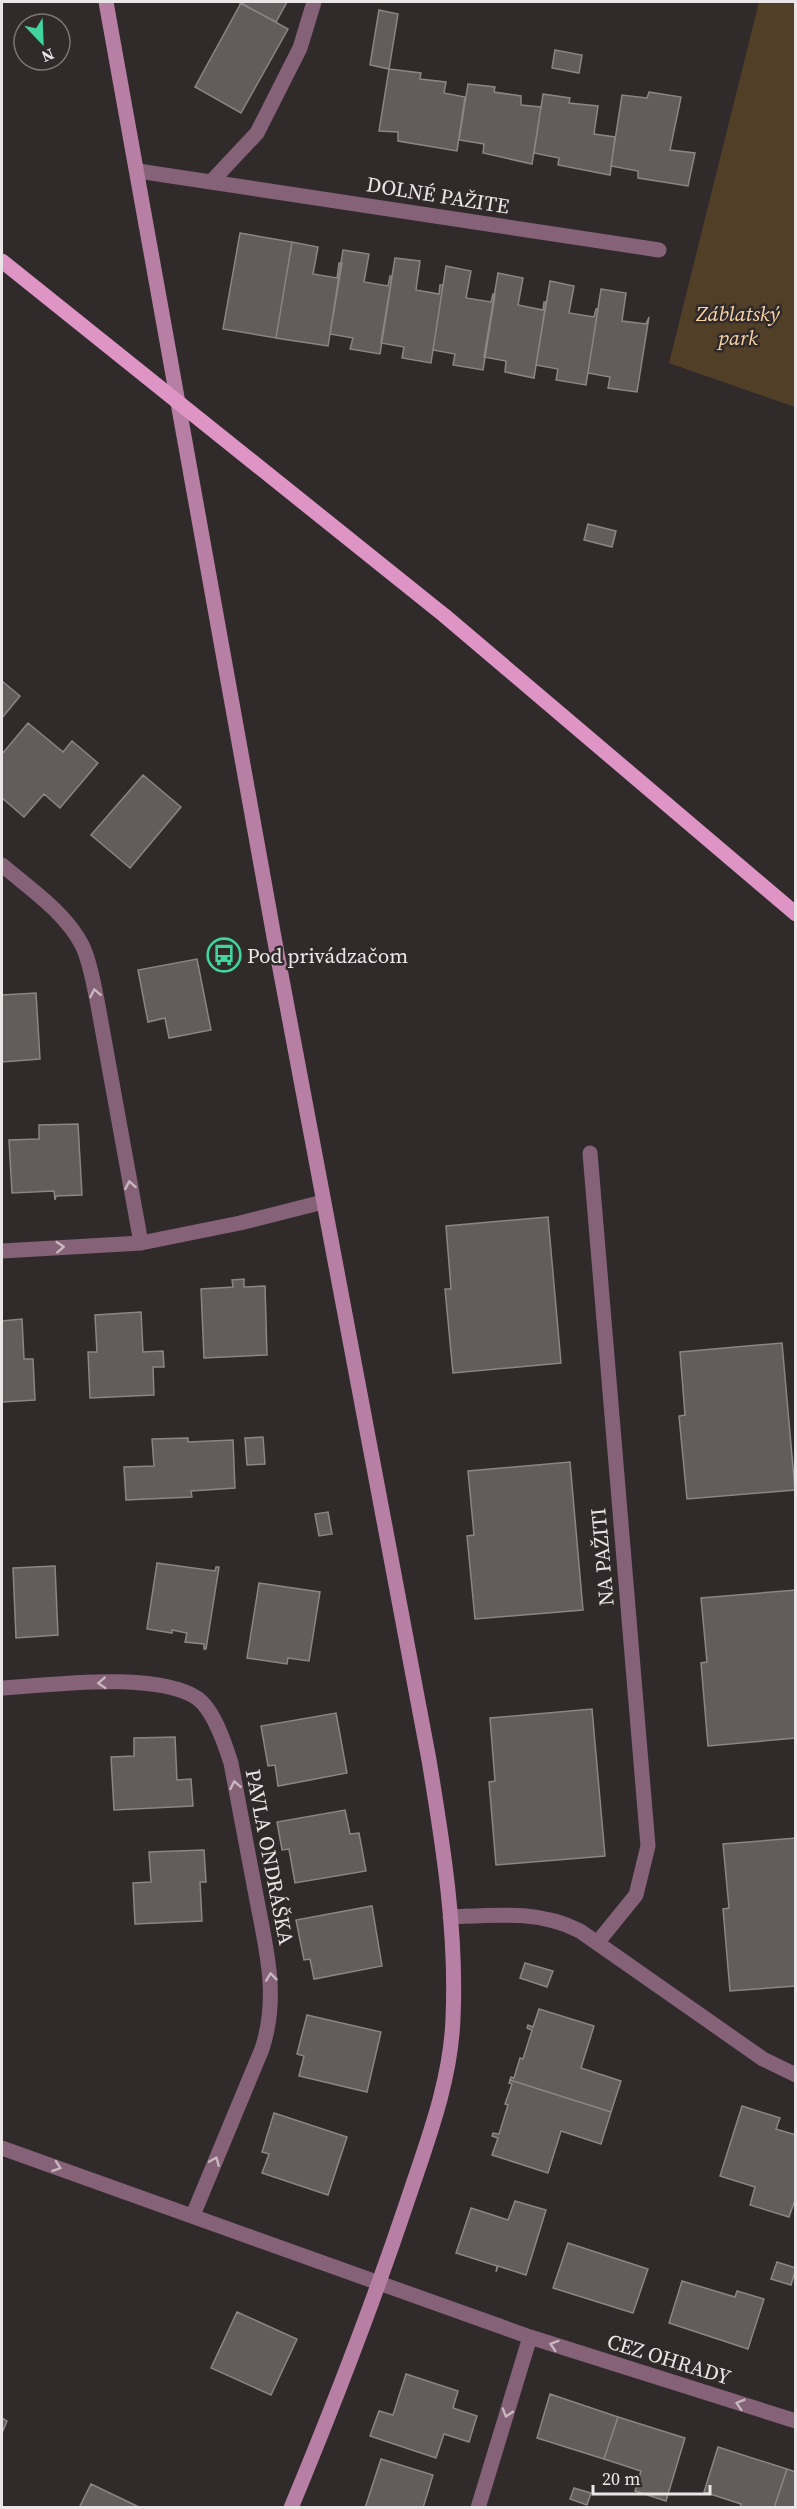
<svg xmlns="http://www.w3.org/2000/svg" width="797" height="2509" viewBox="0 0 797 2509" font-family="'Source Serif 4',serif">
<style>
.green{fill:#523f27}
.building{fill:#625c5a;stroke:#8b8583;stroke-width:1.5}
.lines{fill:none;stroke-linecap:round;stroke-linejoin:round}
.street{stroke:#856278;stroke-width:15}
.secondary{stroke:#b77fa4;stroke-width:15}
.primary{stroke:#de95c5;stroke-width:15}
.primary-bridge{stroke:#de95c5;stroke-width:15}
.oneway{stroke:#c7b8c0}
.labels{text-anchor:middle;dominant-baseline:central;stroke-width:5;stroke-linejoin:round;paint-order:stroke}
.street-label{font-size:21px;fill:#eae6e7;stroke:#302a2b}
.park-label{font-size:21px;font-style:italic;fill:#fad4a4;stroke:#302a2b}
.poi-label{font-size:21px;fill:#eae6e7;stroke:#302a2b;text-anchor:start}
</style>
<rect width="100%" height="100%" fill="#302a2b"/>
<path class="green" d="M759 2H795V407L669 363Z"/>
<path class="building" d="M238 2H287L276 22Z
M241 3 288 29 241 113 195 87Z
M379 10 398 14 389 69 370 65Z
M555 50 582 55 579 73 552 68Z
M389 69 421 73 420 79 446 82 444 93 465 97 457 151 398 141V132L379 131Z
M468 84 495 87 494 92 521 96V105L541 107 532 164 483 153 484 144 459 140Z
M649 92 681 97 670 150 695 153 688 186 638 178V171L611 166 622 95 647 98Z
M543 94 570 98 569 103 598 106 594 134 615 137 610 175 558 165 559 158 534 153Z
M240 233 292 242 276 338 223 329Z
M292 242 318 247 313 274 337 278 339 263H342L328 346 276 338Z
M343 250 369 254 364 282 388 286 390 276 392 277 380 354 350 349 353 338 330 334Z
M395 258 420 261 416 290 439 294 440 285H443L431 363 402 358 404 347 381 343Z
M446 266 471 271 466 298 491 302 493 294 495 295 483 370 453 365 455 354 433 350Z
M498 273 523 278 518 305 543 310 544 302H546L534 378 505 372 506 361 484 357Z
M550 281 574 286 569 313 594 317 596 309H598L586 385 556 380 558 369 536 365Z
M601 289 626 293 622 321 646 324 649 317 637 392 608 388 610 377 588 373Z
M588 524 616 531 612 547 584 540Z
M2 681 20 696 2 718Z
M28 723 63 752 72 741 98 763 60 808 44 794 24 817 2 798V754Z
M143 775 181 807 130 868 91 835Z
M197 959 211 1030 169 1038 165 1018 148 1022 138 970Z
M36 993 40 1059 2 1062V995Z
M78 1124 82 1195 56 1196 55 1200 54 1191 12 1193 9 1140 39 1139V1125Z
M548 1217 561 1363 453 1373 445 1289H451L446 1226Z
M244 1279V1287L265 1286 267 1355 204 1358 201 1289 233 1287 232 1280Z
M141 1312 143 1352 163 1351 164 1367H153L154 1395 90 1398 88 1352H97L95 1315Z
M22 1319 24 1359H33L35 1400 2 1402V1321Z
M782 1343 795 1490 687 1499 679 1416 685 1415 680 1352Z
M263 1437 265 1464 247 1465 245 1438Z
M188 1438V1442L233 1440 235 1488 191 1491 192 1497 126 1500 124 1467 154 1466 152 1439Z
M570 1462 583 1610 475 1619 467 1536 474 1535 468 1471Z
M328 1512 332 1534 319 1536 315 1514Z
M157 1563 215 1571 216 1567H219L206 1649H204V1644L185 1642 187 1633 172 1630V1633L147 1629Z
M55 1566 58 1635 16 1638 13 1568Z
M259 1583 320 1592 309 1661 288 1658 287 1664 247 1658Z
M796 1590V1738L708 1746 701 1663 707 1662 701 1598Z
M592 1709 605 1856 496 1865 489 1782 495 1781 490 1718Z
M336 1713 347 1773 278 1786 275 1765 268 1766 261 1726Z
M175 1737 177 1780 191 1779 193 1806 114 1810 111 1757 134 1756V1738Z
M345 1810 350 1834 359 1833 366 1871 295 1883 289 1849 282 1850 277 1822Z
M796 1838V1986L730 1991 723 1909 729 1908 723 1844Z
M204 1850 206 1882H200L202 1921 135 1924 133 1883 151 1882 149 1852Z
M372 1906 382 1966 314 1979 310 1959 304 1960 296 1920Z
M525 1963 553 1971 547 1987 520 1978Z
M539 2009 594 2026 581 2068 621 2081 611 2112 510 2080 511 2077 514 2078 520 2058 523 2059 532 2030 527 2028 528 2025 533 2027Z
M307 2015 381 2032 367 2092 299 2076 304 2056 297 2054Z
M510 2080 611 2112 601 2144 561 2131 548 2173 492 2155 498 2138 492 2136 493 2133 499 2134 508 2105 505 2104 512 2084 509 2083Z
M742 2106 780 2118 776 2129 796 2135V2197L789 2217 750 2205 755 2187 720 2176Z
M274 2113 347 2137 328 2195 262 2173 269 2154 262 2152Z
M515 2201 546 2210 526 2275 498 2266 496 2272 497 2266 456 2253 471 2208 508 2220Z
M568 2243 648 2269 633 2313 553 2288Z
M777 2262 796 2268 791 2285 771 2279Z
M682 2281 735 2297 737 2291 764 2299 748 2349 669 2323Z
M237 2312 297 2339 271 2395 211 2368Z
M406 2374 458 2391 453 2408 477 2416 469 2442 444 2434 436 2458 370 2436 379 2411 393 2415Z
M550 2394 618 2417 604 2459 537 2438Z
M618 2417 685 2438 666 2501 635 2491 641 2471 604 2459Z
M2 2418 7 2421 2 2433Z
M718 2447 787 2469 774 2508H740L741 2504 704 2492Z
M381 2459 433 2475 423 2508H365Z
M787 2469 796 2472V2508H774Z
M91 2484 141 2508H79Z
M574 2488 591 2493 587 2505 570 2499Z"/>
<g class="lines">
<path class="street" d="M138 171 659 250
M211 182 257 133 300 48 314 2
M2 865C29 888 65 912 82 945 90 961 93 982 97 1000L141 1243
M590 1153 648 1846 636 1895 597 1943
M2 1251 141 1243 240 1223 323 1202
M2 1688C52 1685 155 1671 197 1698 214 1710 225 1744 231 1763 239 1805 247 1848 255 1890 265 1945 280 1994 262 2049L193 2215
M450 1917C496 1915 539 1910 580 1931L763 2059 796 2075
M2 2148 530 2337 796 2421
M478 2508 530 2337"/>
<path class="secondary" d="M106 2 274 937 429 1760C443 1845 457 1931 453 2018 451 2081 427 2142 407 2202 372 2306 333 2407 291 2508"/>
<path class="primary" d="M445 616 796 914"/>
<path class="primary-bridge" d="M2 261 445 616"/>
</g>
<defs><path id="oneway-chevron" d="M-2-3.5L2.5 0L-2 3.5" fill="none" stroke-width="1.6" stroke-linecap="round" stroke-linejoin="round" transform="scale(1.5)"/></defs>
<g class="oneway">
<use href="#oneway-chevron" transform="translate(95 993) rotate(-101)"/>
<use href="#oneway-chevron" transform="translate(130 1185) rotate(-100)"/>
<use href="#oneway-chevron" transform="translate(60 1247) rotate(-3)"/>
<use href="#oneway-chevron" transform="translate(102 1683) rotate(177)"/>
<use href="#oneway-chevron" transform="translate(235 1785) rotate(-101)"/>
<use href="#oneway-chevron" transform="translate(271 1977) rotate(-97)"/>
<use href="#oneway-chevron" transform="translate(215 2161) rotate(-67)"/>
<use href="#oneway-chevron" transform="translate(57 2167) rotate(19)"/>
<use href="#oneway-chevron" transform="translate(554 2345) rotate(-162)"/>
<use href="#oneway-chevron" transform="translate(740 2404) rotate(-163)"/>
<use href="#oneway-chevron" transform="translate(507 2413) rotate(107)"/>
</g>
<defs>
<g id="bus-ring" transform="scale(1.725)"><circle r="9.5" fill="#302a2b" stroke="#41d4a1" stroke-width="1.5"/><path d="M-5-6H5V4H4V6H2V4H-2V6H-4V4H-5ZM-3.5-4V0h7V-4ZM-3.5 1.2v1.5H-2V1.2ZM2 1.2v1.5H3.5V1.2Z" fill="#41d4a1"/></g>
</defs>
<g fill-rule="evenodd">
<use href="#bus-ring" x="224" y="955"/>
</g>
<g class="labels">
<g class="street-label">
<text transform="translate(438 195) rotate(9)">DOLNÉ PAŽITE</text>
<text transform="translate(602 1557) rotate(-95)">NA PAŽITI</text>
<text transform="translate(270 1857) rotate(79)">PAVLA ONDRÁŠKA</text>
<text transform="translate(669 2359) rotate(17)">CEZ OHRADY</text>
</g>
<g class="park-label">
<text x="738" y="313">Záblatský<tspan x="738" dy="24">park</tspan></text>
</g>
<g class="poi-label">
<text x="247" y="955">Pod privádzačom</text>
</g>
</g>
<rect width="797" height="2509" fill="none" stroke="#eae6e7" stroke-width="6"/>
<g transform="translate(42 42) rotate(157)"><circle r="28" fill="#302a2b" stroke="#7a7576" stroke-width="1.5"/>
<path d="M0-4.5L10 22L0 15L-10 22Z" fill="#41d4a1"/>
<text y="-9" font-size="16" font-weight="bold" text-anchor="middle" fill="#eae6e7">N</text>
</g>
<path d="M593 2485v9h117v-9" fill="none" stroke="#eae6e7" stroke-width="3"/>
<text x="602" y="2485" font-size="18" fill="#eae6e7" stroke="#302a2b" stroke-width="4.5" paint-order="stroke">20 m</text>
</svg>
